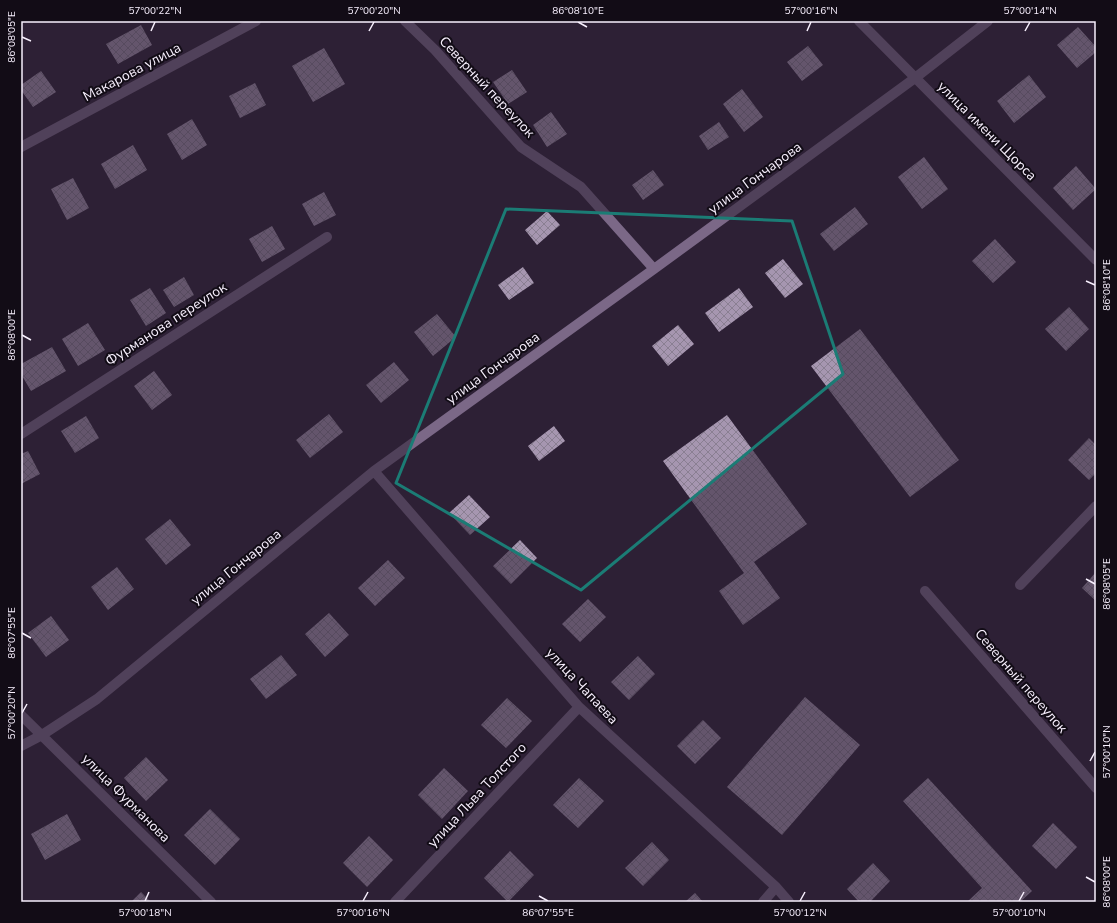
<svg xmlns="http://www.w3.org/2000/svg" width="1117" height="923" viewBox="0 0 1117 923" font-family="'Nunito Sans',sans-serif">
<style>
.building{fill:url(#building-cross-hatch)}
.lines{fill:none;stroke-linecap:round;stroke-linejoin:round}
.minor{stroke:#7b6887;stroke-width:10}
.marked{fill:none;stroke:#1b7c75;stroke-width:3;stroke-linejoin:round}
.ticks{fill:none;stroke:#f8f0fe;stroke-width:1.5}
.labels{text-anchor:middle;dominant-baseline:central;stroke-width:4;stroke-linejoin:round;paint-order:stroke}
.street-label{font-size:14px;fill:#f8f0fe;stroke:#120c16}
.neatline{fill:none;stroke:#f8f0fe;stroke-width:1.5}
.ticks-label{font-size:10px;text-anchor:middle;fill:#f8f0fe}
</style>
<defs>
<pattern id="building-cross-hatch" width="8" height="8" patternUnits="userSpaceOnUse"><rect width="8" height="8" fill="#a696b0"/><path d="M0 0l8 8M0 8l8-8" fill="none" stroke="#8a7f92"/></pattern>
</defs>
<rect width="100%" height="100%" fill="#2d2035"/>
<path class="building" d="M141 25 152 45 118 64 106 44Z
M1078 27 1096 47V52L1077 68 1057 45Z
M808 46 823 65 802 81 787 62Z
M324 48 345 84 313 102 292 66Z
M512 70 527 92 508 104 493 82Z
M41 71 56 92 33 107 21 90V85Z
M1029 75 1046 97 1014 123 997 101Z
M255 83 266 105 240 118 229 96Z
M742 89 763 117 744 132 723 104Z
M551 112 567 134 547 147 533 125Z
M192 119 207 145 182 160 167 134Z
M719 122 729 137 708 150 699 136Z
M133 145 147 170 115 189 101 164Z
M924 157 948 189 922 209 898 177Z
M1076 166 1096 189 1073 210 1053 188Z
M653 170 664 185 643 200 632 185Z
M73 178 89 208 67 220 51 189Z
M324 192 336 215 314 226 302 204Z
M855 207 868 224 834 251 820 234Z
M547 211 560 225 537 245 525 230Z
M272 226 285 249 262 262 249 239Z
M995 239 1016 262 993 283 972 261Z
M783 259 803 284 785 298 765 273Z
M523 267 534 283 509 300 498 285Z
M184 277 194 295 174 307 163 290Z
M150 288 166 313 146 326 130 300Z
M739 288 753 307 719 332 705 313Z
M1069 307 1089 329 1066 351 1045 329Z
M437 314 456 337 433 356 414 332Z
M88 323 105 350 78 366 62 339Z
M678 325 694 344 668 366 652 346Z
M860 329 959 460 910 497 811 366Z
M52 347 66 371 31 391 21 374V364Z
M394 362 409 380 381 403 366 385Z
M154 371 172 395 152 410 134 386Z
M329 414 343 432 310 458 296 440Z
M727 415 807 524 754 562 780 598 743 625 719 591 744 573 663 461Z
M86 416 99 438 75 453 61 431Z
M554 426 565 441 539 461 528 446Z
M1089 438 1096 445V473L1089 480 1068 460Z
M28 451 40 474 21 484V454Z
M469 495 490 517 470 535 449 513Z
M170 519 191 545 166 565 145 539Z
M520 540 537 558 511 584 493 566Z
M388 560 405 578 375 606 358 588Z
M117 567 134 589 108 610 91 587Z
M1096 572V601L1082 588Z
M588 599 606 617 580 642 562 624Z
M329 613 349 635 325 657 305 634Z
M51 616 69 640 46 657 28 633Z
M281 655 297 675 266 699 250 679Z
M638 656 655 674 629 700 611 682Z
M805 697 860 745 782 835 727 787Z
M507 698 532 721 506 748 481 725Z
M703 720 721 738 695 764 677 746Z
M146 757 168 780 146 801 124 778Z
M444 768 468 791 442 819 418 795Z
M579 778 604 801 578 828 553 805Z
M928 778 1032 891 1020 902H967L982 888 903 801Z
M210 809 240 839 215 865 184 835Z
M67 814 81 840 45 860 31 834Z
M1053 823 1077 847 1056 869 1032 846Z
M369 836 393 860 367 887 343 863Z
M652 842 669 860 643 886 625 868Z
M510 851 534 875 508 902 484 878Z
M873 863 890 881 870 902H859L847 889Z
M141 892 151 902H131Z
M695 893 703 902H685Z"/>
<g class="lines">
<path class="minor" d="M405 21 435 50 521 147 581 187 654 269
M859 21 1096 260
M21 147 256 21
M21 434 327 237
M374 471 579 707 776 887 789 902
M1020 585 1096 506
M925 591 1096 788
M21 715 211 902
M21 746 42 735 97 699 374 471 654 269 915 78 988 21
M395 902 579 707
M763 902 776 887"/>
</g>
<path d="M0 0H1117V923H0ZM506 209 792 221 843 374 581 590 396 483Z" fill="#2d2035" fill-opacity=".55" fill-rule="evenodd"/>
<path class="marked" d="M506 209 792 221 843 374 581 590 396 483Z"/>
<path class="ticks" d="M578 22 587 27M151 31 155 22M369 31 374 22M807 31 811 22M1025 31 1030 22M22 37 31 41M1086 281 1095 285M22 335 31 340M1086 579 1095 584M22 633 31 638M22 713 27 704M1090 761 1095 752M1086 877 1095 882M539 896 548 901M145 901 149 892M363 901 368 892M800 901 805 892M1019 901 1024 892"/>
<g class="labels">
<g class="street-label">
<text transform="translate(132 72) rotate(-28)">Макарова улица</text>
<text transform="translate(487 87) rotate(47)">Северный переулок</text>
<text transform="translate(987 131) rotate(45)">улица имени Щорса</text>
<text transform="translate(755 178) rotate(-36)">улица Гончарова</text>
<text transform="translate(166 324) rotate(-33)">Фурманова переулок</text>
<text transform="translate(493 368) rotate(-36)">улица Гончарова</text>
<text transform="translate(236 567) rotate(-39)">улица Гончарова</text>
<text transform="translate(1021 681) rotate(49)">Северный переулок</text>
<text transform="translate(582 686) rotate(47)">улица Чапаева</text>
<text transform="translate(477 795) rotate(-47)">улица Льва Толстого</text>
<text transform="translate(126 798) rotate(45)">улица Фурманова</text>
</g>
</g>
<rect width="1117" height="923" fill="none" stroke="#120c16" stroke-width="44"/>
<rect x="22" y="22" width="1073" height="879" class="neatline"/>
<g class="ticks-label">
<text x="155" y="14">57°00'22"N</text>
<text x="374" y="14">57°00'20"N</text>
<text x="578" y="14">86°08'10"E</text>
<text x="811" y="14">57°00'16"N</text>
<text x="1030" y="14">57°00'14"N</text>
<text transform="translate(11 37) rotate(-90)" y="4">86°08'05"E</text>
<text transform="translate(1106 285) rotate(-90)" y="4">86°08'10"E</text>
<text transform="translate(11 335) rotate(-90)" y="4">86°08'00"E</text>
<text transform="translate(1106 584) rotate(-90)" y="4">86°08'05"E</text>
<text transform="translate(11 633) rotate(-90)" y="4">86°07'55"E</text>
<text transform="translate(11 713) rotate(-90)" y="4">57°00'20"N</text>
<text transform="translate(1106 752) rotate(-90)" y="4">57°00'10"N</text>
<text transform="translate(1106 882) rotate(-90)" y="4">86°08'00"E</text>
<text x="145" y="916">57°00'18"N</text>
<text x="363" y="916">57°00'16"N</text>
<text x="548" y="916">86°07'55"E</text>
<text x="800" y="916">57°00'12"N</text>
<text x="1019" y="916">57°00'10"N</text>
</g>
</svg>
